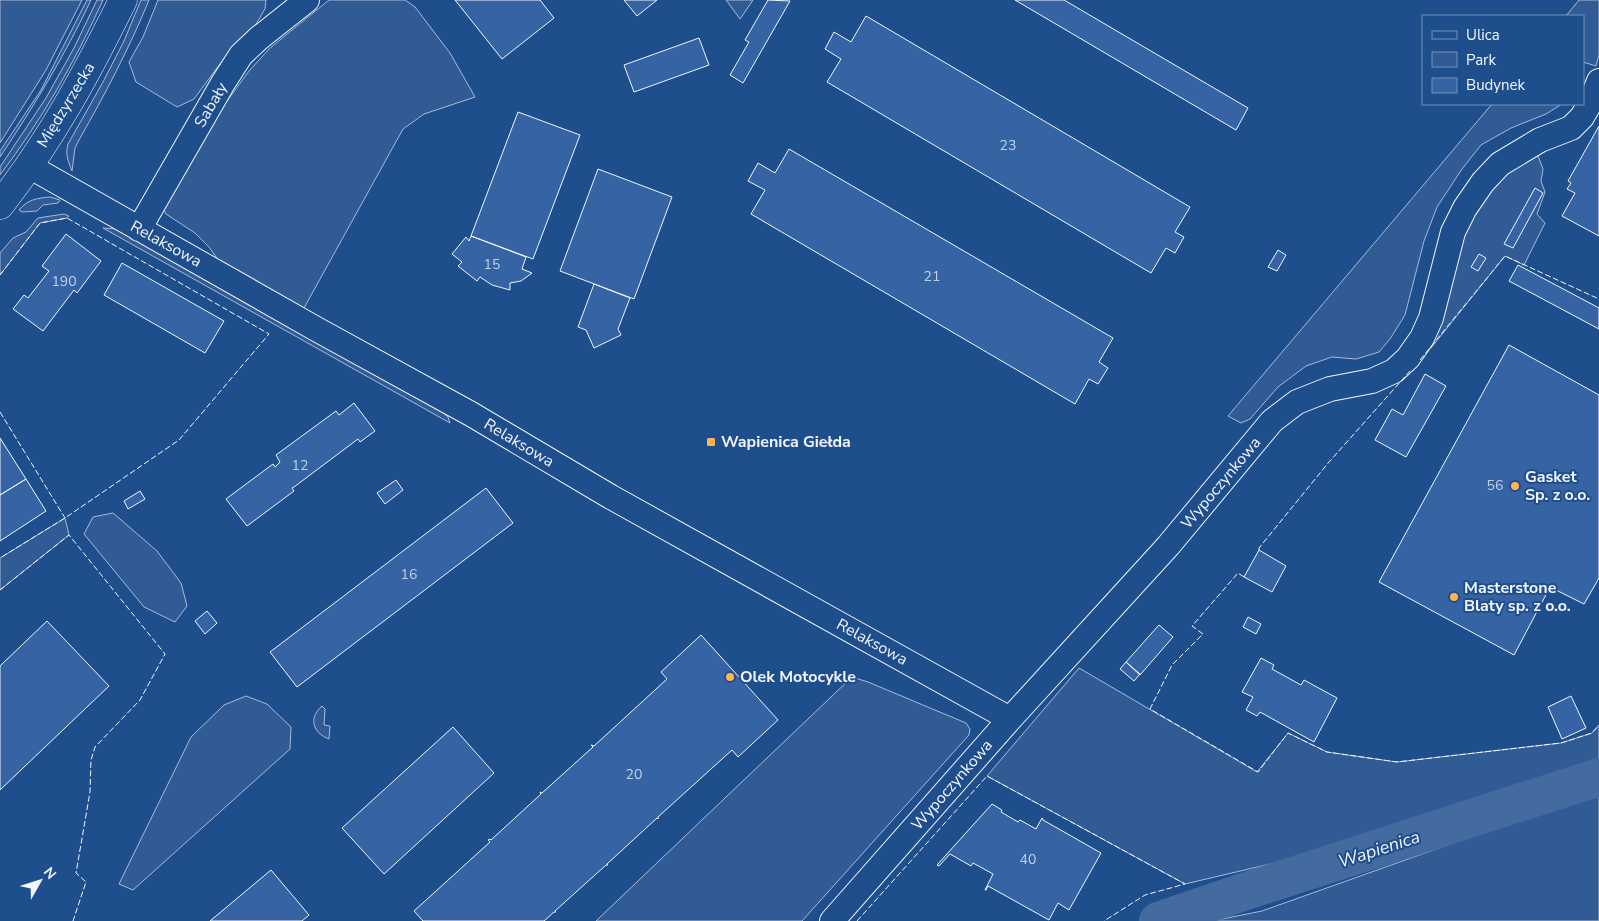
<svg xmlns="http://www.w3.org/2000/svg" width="1599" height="921" viewBox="0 0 1599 921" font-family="'Nunito Sans',sans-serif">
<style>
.green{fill:#305b95;stroke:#a8bbd7}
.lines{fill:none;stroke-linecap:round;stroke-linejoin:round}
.river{stroke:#446ba0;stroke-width:38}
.building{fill:#3563a3;stroke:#f2f6ff}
.minor-casing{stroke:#f2f6ff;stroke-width:26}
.major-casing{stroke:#f2f6ff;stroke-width:29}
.minor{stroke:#1f4e8c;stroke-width:24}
.major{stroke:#1f4e8c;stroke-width:28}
.fence{stroke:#f2f6ff;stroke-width:1;stroke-dasharray:6 2.5;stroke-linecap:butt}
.poi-dot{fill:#ffb74d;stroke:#1f4e8c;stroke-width:2}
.labels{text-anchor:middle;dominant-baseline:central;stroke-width:4;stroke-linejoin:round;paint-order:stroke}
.number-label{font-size:14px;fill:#c3d1e8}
.street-label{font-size:16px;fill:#f2f6ff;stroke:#1f4e8c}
.poi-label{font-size:16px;font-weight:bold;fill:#f2f6ff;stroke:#1f4e8c;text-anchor:start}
.water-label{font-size:18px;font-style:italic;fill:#f2f6ff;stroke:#1f4e8c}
</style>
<rect width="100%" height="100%" fill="#1f4e8c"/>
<path class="green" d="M0 0H82L46 70 0 143Z
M87 0H91C65 55 34 106 0 157V151L41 90Z
M97 0H103C75 62 41 121 0 175V167L46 98 74 48Z
M141 0H149C129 49 105 94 79 140L75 148 72 171C68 161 65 154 68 144L103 82 124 41Z
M158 0H266L265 9 253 29 228 53 194 99 177 107 136 82 129 62 143 37Z
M329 0H405L415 7 450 53 475 97 424 114 403 129 304 308 292 303 219 261 209 247 195 233 166 214 164 209 224 105 249 71 270 48Z
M726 0H753L740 19Z
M1579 0H1599V55L1596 66 1583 62V16H1566Z
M1492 104H1562L1546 114 1511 128 1481 145 1462 169 1437 207 1424 241 1405 315 1390 339 1379 352 1356 359 1332 357 1306 366 1278 387 1250 419 1241 423 1228 416Z
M1527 154 1538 156 1543 169 1541 181 1545 192 1537 214 1545 223 1524 265 1505 256 1431 348 1433 333 1459 236 1491 184Z
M50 197 60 200 58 203 43 205 37 211 22 212 19 210C27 200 37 198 50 197Z
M64 214 69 216 67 218 40 223 0 275V253L13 238 26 232 38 218Z
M103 228 115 229 442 412 448 417 450 423Z
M113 513 157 551 181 583 187 606 175 622 144 607 84 534 93 517Z
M65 518 69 535 0 590V558Z
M1079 668 1257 772 1288 733 1327 752 1397 762 1561 743 1592 733 1599 725V764L1531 786 1410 829 1270 864 1185 884 987 776Z
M852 677 868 682 966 723 970 729 969 735 802 921H596Z
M246 696 267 704 291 727 290 749 133 890 119 884 191 737 224 705Z
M322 706 325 709 324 725 330 726 329 739C313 733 308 718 322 706Z
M1599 795V921H1212L1262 911 1484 832Z"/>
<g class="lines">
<path class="river" d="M1158 921 1243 892 1599 777"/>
</g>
<path class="building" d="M455 0H540L554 18 502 59Z
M624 0H657L637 16Z
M768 0 790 1 743 83 730 75 749 42 745 40Z
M1015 0H1064L1248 108 1236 130Z
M866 16 1190 207 1175 232 1184 237 1175 253 1166 248 1151 273 827 82 841 59 825 49 834 32 851 42Z
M699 38 709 65 634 92 624 65Z
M518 112 580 135 533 259 471 236Z
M1599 126V236L1562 216 1575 193 1567 189 1571 183 1568 181Z
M789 149 1113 338 1099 362 1108 368 1098 384 1089 379 1075 404 751 214 765 190 748 181 758 163 775 173Z
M598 169 672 197 634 299 560 271Z
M1535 188 1543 193 1513 248 1504 244Z
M66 234 101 261 77 293 74 290 43 331 13 309 24 295 28 298 49 271 42 266Z
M471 236 526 257 522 269 532 273 521 281 510 283V290L492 285 480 277 477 281 458 266 462 262 452 254 466 237 469 241Z
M1278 250 1286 255 1277 271 1268 267Z
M1479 254 1486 258 1478 271 1471 267Z
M122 263 224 321 205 353 104 295Z
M1518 265 1599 308V329L1509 281Z
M594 284 630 298 618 329 621 335 594 348 586 330 578 327Z
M1509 345 1599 395V578L1584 604 1550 587 1514 655 1379 582Z
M1425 374 1446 386 1406 457 1375 440 1392 409 1403 415Z
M354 403 375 431 360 442 358 439 294 487 292 488 294 491 247 526 226 499 273 464 275 467 280 462 276 455 336 411 339 415Z
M0 438 26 479 0 495Z
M26 479 46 511 0 541V495Z
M396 480 403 490 385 504 377 493Z
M486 488 513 523 297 687 270 652Z
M140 491 145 499 128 509 124 501Z
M1259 550 1286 566 1272 592 1244 577Z
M207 611 217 623 205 634 195 621Z
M1248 617 1261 624 1256 634 1243 627Z
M47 621 109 686 0 790V666Z
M1159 625 1173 637 1140 675 1126 662Z
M701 635 778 720 738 757 732 750 658 817V819L657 818 607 864 608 865H606L555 911 556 912H554L544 921H423L414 911 490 842 488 840 490 839 491 840 541 794 540 792 542 793 593 747 591 745 594 746 667 679 661 672Z
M1261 658 1274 665 1272 669 1301 685 1304 680 1337 698 1314 742 1260 712 1257 716 1246 710 1253 697 1242 692Z
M1126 662 1140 674 1134 681 1120 669Z
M1571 696 1586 728 1562 739 1548 707Z
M453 727 494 773 384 874 342 828Z
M992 804 1002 810 1001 812 1018 822 1020 820 1036 829 1042 818 1043 819V820L1101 853 1069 910 1058 903 1049 920 988 886 986 890H985L993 874 973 863 971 866 950 854 939 866 937 865Z
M271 870 309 915 302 921H210Z"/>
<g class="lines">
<g class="minor-casing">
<path id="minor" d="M29 166 318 330 471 414 611 497 1010 719
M139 229 223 83 241 55 259 38 307 0
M832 921 1010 719 1168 546 1272 421 1297 402 1330 389 1372 381 1394 371 1408 358 1422 338 1431 318 1453 232 1465 208 1483 182 1500 164 1540 140 1571 128 1582 117 1589 105 1599 81"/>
</g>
<g class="major-casing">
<path id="major" d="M0 205C51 140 87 73 123 0"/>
</g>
<use href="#minor" class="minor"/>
<use href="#major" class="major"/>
<path class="fence" d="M0 275 40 223 67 218 269 334 179 440 65 518 0 558
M1420 360 1505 256 1599 299
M0 412 65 518
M1259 550V548L1329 462 1410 371
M1244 577 1238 573 1192 626 1203 634 1172 665 1150 709 1258 772 1288 733 1327 752 1397 762 1561 743 1592 733 1599 725
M0 590 69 535 165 654 140 700 95 747 91 760 90 792 76 873 86 882 73 921
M857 921 987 776 1185 884 1145 895 1104 921"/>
</g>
<g class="poi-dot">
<rect x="706" y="437" width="10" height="10" rx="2.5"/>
<circle cx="1515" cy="486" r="5"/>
<circle cx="1454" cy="597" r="5"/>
<circle cx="730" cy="677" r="5"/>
</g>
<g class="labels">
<g class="number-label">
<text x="1008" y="145">23</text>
<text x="492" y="264">15</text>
<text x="932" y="276">21</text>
<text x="64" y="281">190</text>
<text x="300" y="465">12</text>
<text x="1495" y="485">56</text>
<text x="409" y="574">16</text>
<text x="634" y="774">20</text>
<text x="1028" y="859">40</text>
</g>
<g class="street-label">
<text transform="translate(66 105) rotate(-59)">Międzyrzecka</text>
<text transform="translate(211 105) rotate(-60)">Sabały</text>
<text transform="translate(166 244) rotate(29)">Relaksowa</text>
<text transform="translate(519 443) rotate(31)">Relaksowa</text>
<text transform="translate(1221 483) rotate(-50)">Wypoczynkowa</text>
<text transform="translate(872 642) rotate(29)">Relaksowa</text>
<text transform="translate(952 785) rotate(-49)">Wypoczynkowa</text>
</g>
<g class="poi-label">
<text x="721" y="442">Wapienica Giełda</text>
<text x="1525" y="477">Gasket<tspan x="1525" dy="18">Sp. z o.o.</tspan></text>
<text x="1464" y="588">Masterstone<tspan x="1464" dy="18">Blaty sp. z o.o.</tspan></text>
<text x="740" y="677">Olek Motocykle</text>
</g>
<g class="water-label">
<text transform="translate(1379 849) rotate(-18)">Wapienica</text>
</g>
</g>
<rect x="1422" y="15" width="162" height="90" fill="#1f4e8c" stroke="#7391ba"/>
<rect x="1432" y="31" width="25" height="8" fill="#1f4e8c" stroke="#7391ba"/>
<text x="1466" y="40" font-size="15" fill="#f2f6ff">Ulica</text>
<rect x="1432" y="52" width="25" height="15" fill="#305b95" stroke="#7391ba"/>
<text x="1466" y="65" font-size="15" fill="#f2f6ff">Park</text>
<rect x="1432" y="78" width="25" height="15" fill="#3563a3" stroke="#7391ba"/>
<text x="1466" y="90" font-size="15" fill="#f2f6ff">Budynek</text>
<g transform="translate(40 881) rotate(51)" stroke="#1f4e8c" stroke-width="4" paint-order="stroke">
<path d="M0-4L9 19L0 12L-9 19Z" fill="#f2f6ff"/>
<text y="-8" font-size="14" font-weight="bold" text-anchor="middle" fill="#f2f6ff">N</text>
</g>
</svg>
